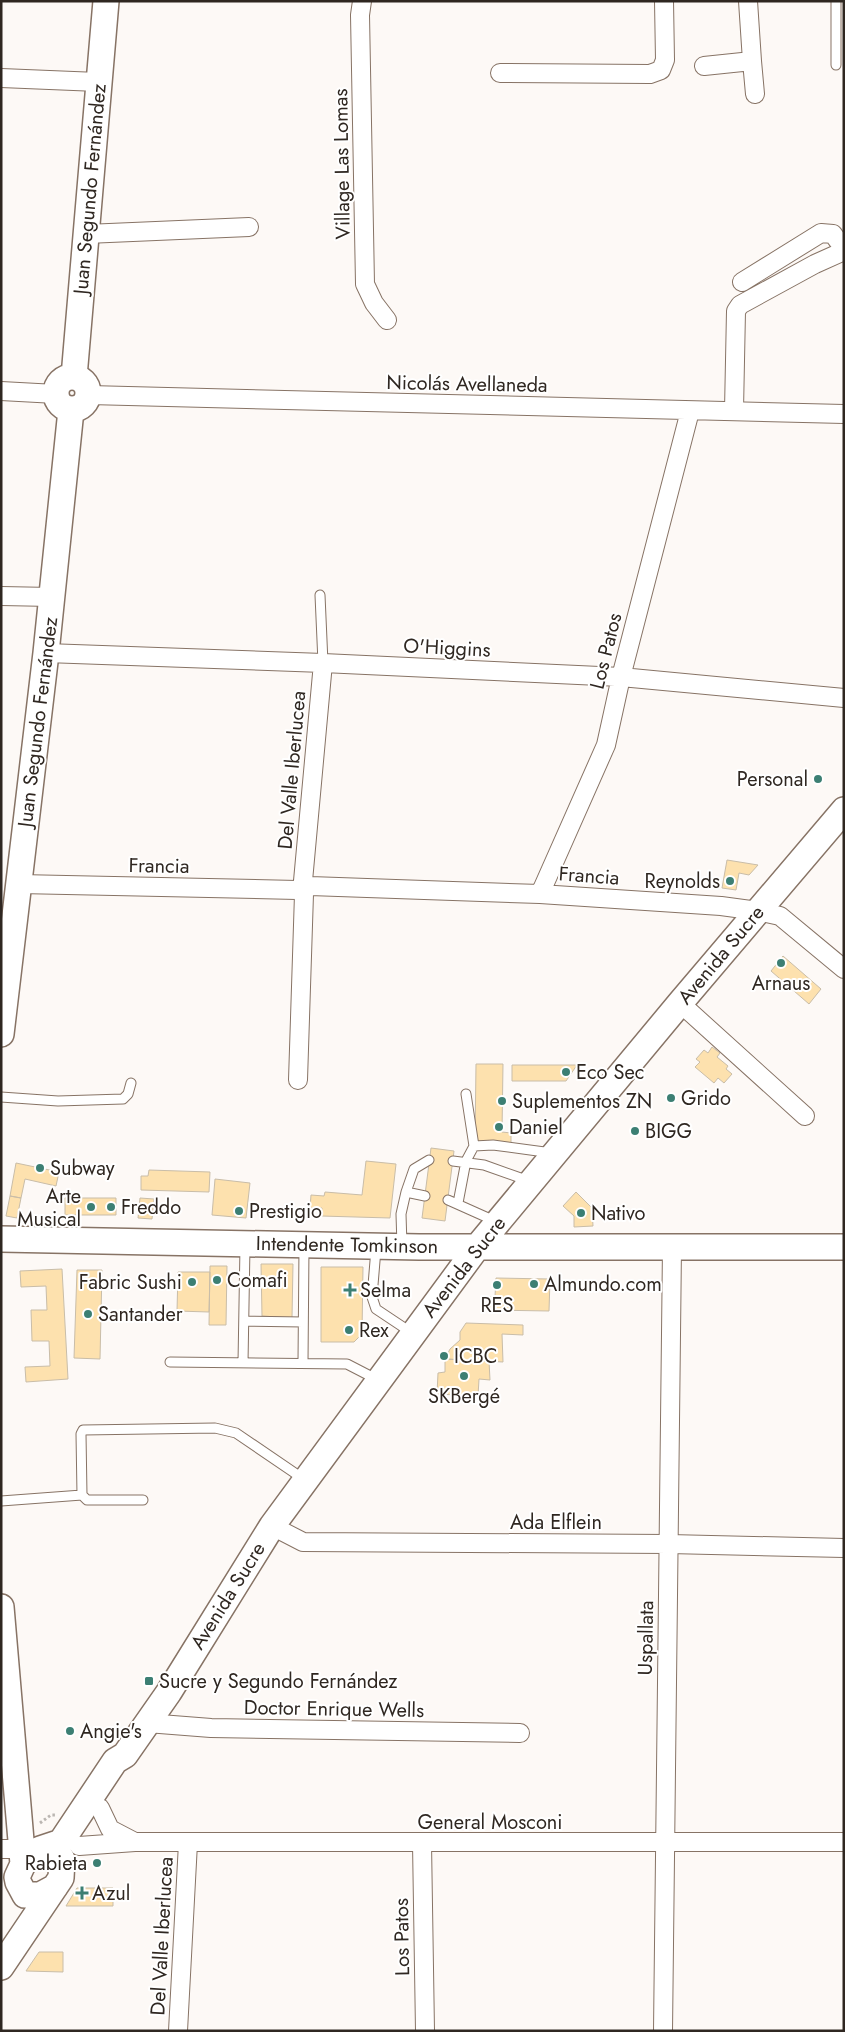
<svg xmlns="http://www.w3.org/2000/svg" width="845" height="2032" viewBox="0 0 845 2032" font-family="Jost,sans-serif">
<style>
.building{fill:#fde1ae;stroke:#c9bda8}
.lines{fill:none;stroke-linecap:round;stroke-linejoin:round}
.lane-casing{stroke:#877365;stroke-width:11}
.street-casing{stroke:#877365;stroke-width:20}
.secondary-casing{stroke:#877365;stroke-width:28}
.path{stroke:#bbb6b2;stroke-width:3;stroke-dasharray:2.5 2.5;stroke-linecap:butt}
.lane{stroke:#fff;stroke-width:9}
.street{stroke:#fff;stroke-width:18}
.secondary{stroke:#fff;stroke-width:25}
.poi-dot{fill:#3c7f73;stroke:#fff;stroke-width:2}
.labels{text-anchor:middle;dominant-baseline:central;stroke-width:4;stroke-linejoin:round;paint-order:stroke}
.street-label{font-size:20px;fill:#2f2721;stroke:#fff}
.poi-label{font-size:20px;fill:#2f2721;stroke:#fff;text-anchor:start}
</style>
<rect width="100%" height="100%" fill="#fdf9f6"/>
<path class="building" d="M727 860 758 865 749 875 739 873 736 890 722 888Z
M783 956 821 989 809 1004 771 971Z
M712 1047 720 1053 717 1057 728 1066 726 1069 732 1074 724 1083 718 1078 714 1083 695 1067 700 1062 696 1059 704 1050 708 1053Z
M476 1064H503L502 1132 511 1133V1143L475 1142Z
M512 1065H577L566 1081H512Z
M431 1148 454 1151 445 1221 422 1218Z
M366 1161 396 1164 390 1218 321 1216 322 1208H310L311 1195 324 1196 325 1192 362 1195Z
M16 1163 59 1172 56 1186 25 1179 21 1198 10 1196Z
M149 1170 210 1172 209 1192 141 1190V1176H148Z
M215 1179 250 1183 246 1218 212 1215Z
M576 1192 592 1208 593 1226 574 1227V1216L563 1206Z
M10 1196 21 1198 17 1218 6 1216Z
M65 1198H116V1215H65Z
M140 1198 154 1199 152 1219 138 1218Z
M261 1264H293L292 1318 262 1316Z
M210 1266H227L226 1325H209Z
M321 1267H363L362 1334 354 1342H321Z
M62 1269 68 1379 26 1382 25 1367 50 1366 49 1341H32L31 1310H47L46 1286 21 1287 20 1271Z
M77 1270H102L100 1359 74 1358Z
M178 1272H210L209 1312 177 1311Z
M496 1278 550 1279 549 1311 489 1310V1297H495Z
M466 1323 523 1325V1335L502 1334 503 1362 445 1359 450 1349 460 1340V1332Z
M445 1359 489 1361 490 1380 479 1379 478 1396 437 1394 438 1373 445 1372Z
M77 1888H113V1906H66Z
M39 1952H63V1972L26 1971Z"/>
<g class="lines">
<g class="lane-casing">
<path id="lane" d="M836 65V1
M320 595 323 663
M466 1094 474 1146
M1 1097 58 1101 123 1099 128 1094 131 1083
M453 1161 484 1165 529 1181
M406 1192 414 1169 429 1160
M448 1200 495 1221
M458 1203 466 1161 474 1146 493 1145 552 1153
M402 1246 401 1214 406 1192 425 1196
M376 1249 372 1297 376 1309 412 1333
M244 1321 303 1322
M170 1362 347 1364 378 1380
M243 1363 245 1246
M303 1363 304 1247
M82 1495 87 1500H143
M1 1501 82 1495 81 1434 83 1430 215 1428 236 1433 305 1480"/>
</g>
<g class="street-casing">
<path id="street" d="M362 1 360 15 365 284 374 303 387 320
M748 1 752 61
M704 66 752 61 755 94
M500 73 650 74 661 70 665 60 664 1
M1 78 98 82
M86 234 249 227
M742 282 821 233 833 234 844 249
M1 391 56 394
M89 395 844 414
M734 410 736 311 740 305 815 264 844 251
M1 596 52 597
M46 653 323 663 621 677 844 698
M303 881 323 663
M19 884 297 890
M310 886 540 894 721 906 758 911 780 916 844 969
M540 894 606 745 621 677 690 411
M680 1003 805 1116
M298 1080 304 894
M272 1526 303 1542 669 1544 844 1548
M147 1723 211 1728 520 1733
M100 1808 110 1829 133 1841
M422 1843 425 2031
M79 1846 135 1842H844
M1 1849H33
M178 2031 188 1843
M663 2031 672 1247"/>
</g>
<g class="secondary-casing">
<path id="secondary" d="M56 393a16 16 0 1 1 32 0a16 16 0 1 1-32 0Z
M74 377 106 1
M1 1034 46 653 71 410
M1 1239 419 1247H844
M1 1607 23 1864
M55 1887 40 1895H25L18 1882 17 1877 23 1864 40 1849 61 1842 115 1761 125 1755 169 1692 272 1526 478 1246 680 1003 844 810
M1 1967 61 1878 62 1859 54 1846"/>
</g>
<path class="path" d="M40 1823 51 1815H56"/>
<use href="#lane" class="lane"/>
<use href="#street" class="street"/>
<use href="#secondary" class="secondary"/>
</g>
<g class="poi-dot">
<circle cx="818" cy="779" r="5"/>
<circle cx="730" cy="881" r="5"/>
<circle cx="781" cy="963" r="5"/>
<circle cx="566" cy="1072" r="5"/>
<circle cx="671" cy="1098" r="5"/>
<circle cx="502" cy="1101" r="5"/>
<circle cx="499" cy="1127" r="5"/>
<circle cx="635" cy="1131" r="5"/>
<circle cx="40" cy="1168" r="5"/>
<circle cx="91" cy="1207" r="5"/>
<circle cx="111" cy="1207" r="5"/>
<circle cx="239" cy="1211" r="5"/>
<circle cx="581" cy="1213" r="5"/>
<circle cx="217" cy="1280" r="5"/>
<circle cx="192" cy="1282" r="5"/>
<circle cx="534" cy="1284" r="5"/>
<circle cx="497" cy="1285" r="5"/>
<path d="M347.5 1282.5h5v5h5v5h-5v5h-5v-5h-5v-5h5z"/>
<circle cx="88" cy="1314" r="5"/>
<circle cx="349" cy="1330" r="5"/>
<circle cx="444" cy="1356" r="5"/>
<circle cx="464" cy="1376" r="5"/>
<rect x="144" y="1676" width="10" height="10" rx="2.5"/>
<circle cx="70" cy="1731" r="5"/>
<circle cx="97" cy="1863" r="5"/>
<path d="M79.5 1885.5h5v5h5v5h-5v5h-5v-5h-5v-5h5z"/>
</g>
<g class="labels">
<g class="street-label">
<text transform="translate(342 164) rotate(-91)">Village Las Lomas</text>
<text transform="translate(90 189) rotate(-85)">Juan Segundo Fernández</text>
<text transform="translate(467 384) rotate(1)">Nicolás Avellaneda</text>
<text transform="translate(447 648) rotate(3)">O'Higgins</text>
<text transform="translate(606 651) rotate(-76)">Los Patos</text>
<text transform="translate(38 722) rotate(-83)">Juan Segundo Fernández</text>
<text transform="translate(292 770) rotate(-85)">Del Valle Iberlucea</text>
<text transform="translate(159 866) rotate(1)">Francia</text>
<text transform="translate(589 876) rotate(4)">Francia</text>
<text transform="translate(721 955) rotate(-50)">Avenida Sucre</text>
<text transform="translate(347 1245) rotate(1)">Intendente Tomkinson</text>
<text transform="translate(464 1267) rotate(-52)">Avenida Sucre</text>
<text x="556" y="1522">Ada Elflein</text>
<text transform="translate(228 1596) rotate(-58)">Avenida Sucre</text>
<text transform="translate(646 1638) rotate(-89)">Uspallata</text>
<text transform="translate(334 1709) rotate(1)">Doctor Enrique Wells</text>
<text x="490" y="1822">General Mosconi</text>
<text transform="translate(162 1936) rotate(-87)">Del Valle Iberlucea</text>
<text transform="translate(402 1937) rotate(-91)">Los Patos</text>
</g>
<g class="poi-label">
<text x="808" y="779" text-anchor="end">Personal</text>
<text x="720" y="881" text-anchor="end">Reynolds</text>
<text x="781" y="983" text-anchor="middle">Arnaus</text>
<text x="576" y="1072">Eco Sec</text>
<text x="681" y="1098">Grido</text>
<text x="512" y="1101">Suplementos ZN</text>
<text x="509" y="1127">Daniel</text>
<text x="645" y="1131">BIGG</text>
<text x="50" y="1168">Subway</text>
<text x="81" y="1196" text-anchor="end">Arte<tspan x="81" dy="23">Musical</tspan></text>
<text x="121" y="1207">Freddo</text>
<text x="249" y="1211">Prestigio</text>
<text x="591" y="1213">Nativo</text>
<text x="227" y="1280">Comafi</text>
<text x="182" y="1282" text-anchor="end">Fabric Sushi</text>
<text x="544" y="1284">Almundo.com</text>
<text x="360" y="1290">Selma</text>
<text x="497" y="1305" text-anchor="middle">RES</text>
<text x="98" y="1314">Santander</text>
<text x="359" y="1330">Rex</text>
<text x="454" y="1356">ICBC</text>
<text x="464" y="1396" text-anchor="middle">SKBergé</text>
<text x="159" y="1681">Sucre y Segundo Fernández</text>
<text x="80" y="1731">Angie's</text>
<text x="87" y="1863" text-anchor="end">Rabieta</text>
<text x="92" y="1893">Azul</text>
</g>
</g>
<rect width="845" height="2032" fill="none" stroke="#2f2721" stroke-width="5"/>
</svg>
